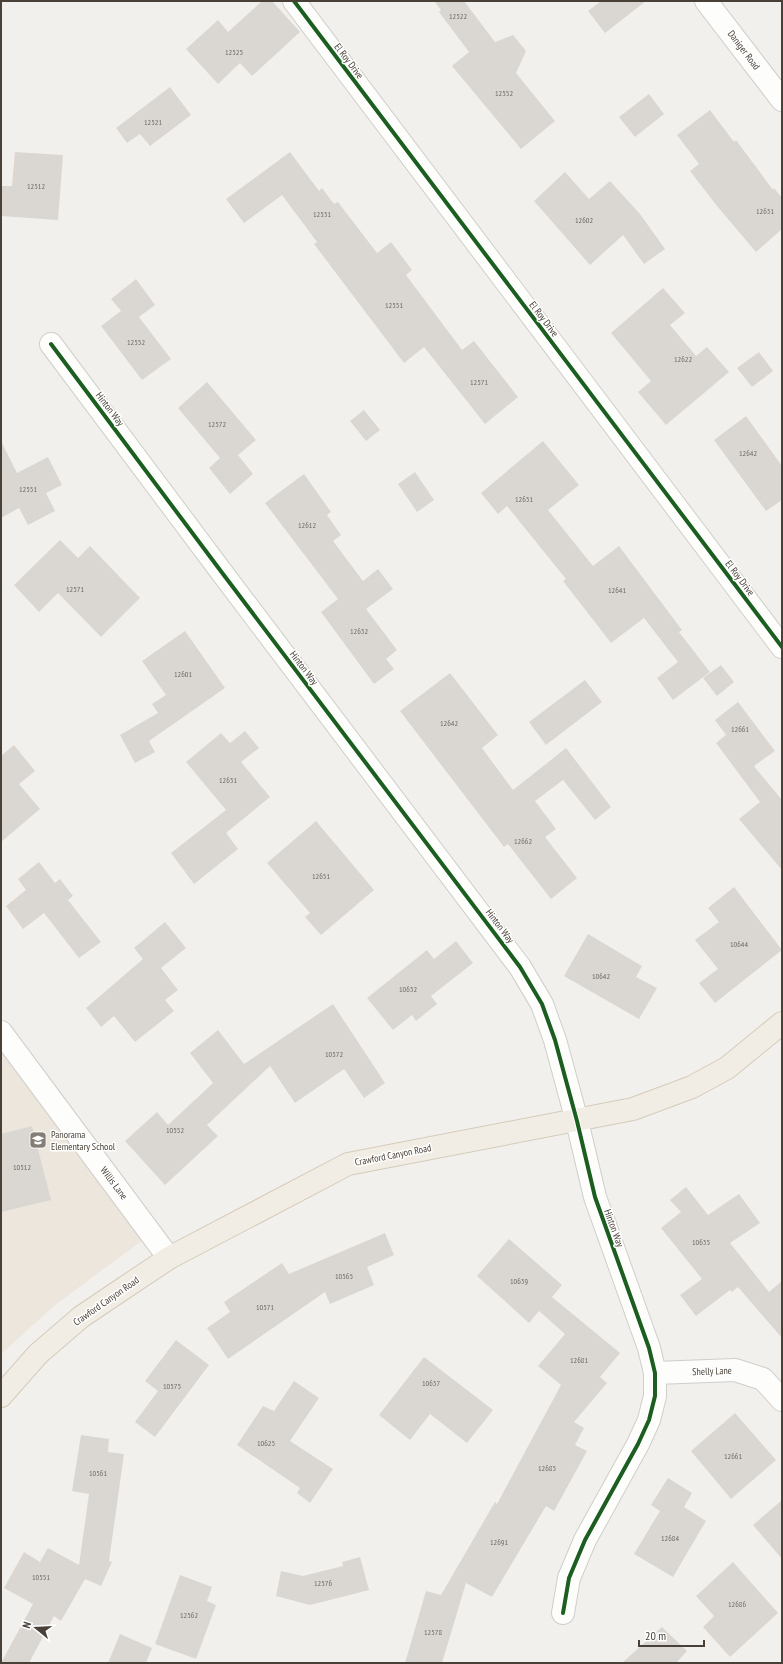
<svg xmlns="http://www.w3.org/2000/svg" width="783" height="1664" viewBox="0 0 783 1664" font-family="'PT Sans Narrow',sans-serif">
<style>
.education{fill:#ede6dc}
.building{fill:#dad7d3}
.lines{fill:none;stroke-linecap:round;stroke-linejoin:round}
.minor-casing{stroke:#d0ceca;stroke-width:24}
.major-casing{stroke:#d5cbba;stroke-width:24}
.minor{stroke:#fdfdfc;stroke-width:22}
.major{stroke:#f2ede4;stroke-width:22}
.cycleway-casing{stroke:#fff;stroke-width:6}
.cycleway{stroke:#1b5e20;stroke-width:4}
.labels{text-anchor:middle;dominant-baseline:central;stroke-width:3;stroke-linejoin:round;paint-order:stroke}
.number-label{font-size:8px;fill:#6f6860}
.street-label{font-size:10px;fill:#494137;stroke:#fff}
.poi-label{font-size:10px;fill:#494137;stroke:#fff;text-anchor:start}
</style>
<rect width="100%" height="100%" fill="#f2f0ed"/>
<path class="education" d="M1 1043 147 1237 55 1305 1 1354Z"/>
<path class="building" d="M262 1H272L300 32 252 76 240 63 218 84 186 49 218 20 228 32Z
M434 1H464L495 42 513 35 526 51 516 73 555 121 521 149 452 66 469 52 439 12 441 10Z
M601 1H646L605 33 588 11Z
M170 87 191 115 150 146 140 134 127 143 116 128Z
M649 94 664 114 635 137 619 117Z
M710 110 734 142 736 140 773 190 774 188 782 198V229L756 252 717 206 690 171 699 164 677 135Z
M15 152 63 155 58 220 1 216V186H12Z
M290 152 319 191 322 188 334 204 338 202 377 253 391 242 412 270 406 275 462 350 474 341 518 397 485 424 424 347 404 363 314 244 317 242 282 195 244 223 226 199Z
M565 172 589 199 610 181 640 214 665 249 644 264 623 235 590 265 534 201Z
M136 279 155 305 139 317 171 359 142 380 101 326 121 311 111 299Z
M663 288 685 313 670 325 696 356 707 347 729 372 666 425 638 392 651 381 611 333Z
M759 352 773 371 752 387 737 368Z
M207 382 256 440 238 455 253 474 230 494 209 468 220 458 178 408Z
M364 410 380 430 366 441 350 421Z
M746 416 782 466V500L766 511 714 440Z
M1 441 17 473 48 457 62 485 46 493 55 511 28 525 19 508 1 518Z
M543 441 579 485 548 510 593 566 619 546 682 630 679 632 710 672 673 700 657 678 678 662 644 618 611 643 563 581 566 579 507 506 498 514 481 493Z
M415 472 434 500 417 512 398 484Z
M304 474 331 512 327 515 341 535 333 541 363 581 378 569 393 589 366 609 397 650 386 659 394 669 374 684 321 612 338 599 265 503Z
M60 540 78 558 90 546 140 598 101 637 58 593 39 612 14 585Z
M185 631 225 688 149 741 155 752 135 763 120 735 158 713 152 704 166 695 142 661Z
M721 665 734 682 717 696 703 678Z
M450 673 498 735 482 748 513 790 566 748 611 807 595 820 563 780 535 801 556 829 545 837 577 878 551 899 508 844 504 847 400 711Z
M585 680 602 702 546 745 529 722Z
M738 702 775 751 754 766 782 800V870L739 819 760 802 716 743 726 735 715 720Z
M245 731 259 748 241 762 270 797 226 833 238 849 194 884 171 853 226 810 186 762 221 733 230 743Z
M14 745 35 771 19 784 40 809 1 842V756Z
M316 821 374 890 321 935 305 917 310 913 267 863Z
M39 862 55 883 60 879 73 896 68 900 101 942 79 958 44 913 23 929 6 906 26 890 18 879Z
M734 887 782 950 715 1003 699 983 718 969 695 940 719 922 708 908Z
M165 922 186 948 161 968 178 990 165 1000 174 1011 135 1042 114 1016 101 1027 86 1008 143 959 134 948Z
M588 934 642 966 636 977 657 988 639 1019 564 976Z
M456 941 473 963 431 996 437 1004 416 1021 412 1015 393 1030 367 998 427 950 434 959Z
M333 1004 385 1083 364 1098 344 1069 295 1103 270 1066 207 1125 218 1136 165 1185 125 1141 157 1112 168 1125 213 1083 190 1053 218 1030 244 1064Z
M32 1126 51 1200 1 1212V1134Z
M686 1187 708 1215 739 1194 760 1223 730 1243 769 1292 782 1281V1338L738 1287 732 1292 730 1290 696 1316 680 1295 702 1279 661 1228 681 1212 670 1200Z
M385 1233 394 1255 367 1267 374 1285 330 1304 325 1292 228 1359 207 1328 230 1312 224 1302 282 1263 289 1274Z
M509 1239 562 1285 552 1297 620 1353 600 1377 607 1383 574 1422 584 1428 575 1445 587 1451 554 1511 546 1506 492 1597 466 1583 442 1663H405L426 1591 441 1595 495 1502 497 1504 561 1385 538 1366 565 1334 539 1311 529 1323 477 1276Z
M176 1340 209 1365 155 1437 135 1422 158 1391 145 1381Z
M424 1357 493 1410 467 1443 430 1414 410 1440 379 1415Z
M294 1381 319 1398 290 1441 333 1469 310 1503 297 1493 300 1488 237 1445 263 1406 274 1411Z
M735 1413 776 1460 731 1499 691 1451Z
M81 1435 109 1439 108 1452 124 1454 109 1561 112 1562 101 1586 85 1579 61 1621 54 1616 29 1663H1L33 1604 4 1588 24 1552 40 1562 48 1548 79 1565 89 1494 72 1491Z
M668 1478 692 1493 684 1507 706 1521 673 1577 634 1554 660 1511 651 1505Z
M782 1500V1559L753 1525Z
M360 1557 369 1590 310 1605 276 1596 281 1571 303 1576 343 1566 342 1562Z
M733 1562 778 1613 730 1657 703 1627 714 1616 696 1596Z
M180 1575 212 1587 207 1601 216 1605 196 1659 155 1644Z
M662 1627 687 1651 676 1663H622Z
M120 1634 152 1648 146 1663H108Z"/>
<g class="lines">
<g class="minor-casing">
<path id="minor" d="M294 1 782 647
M706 1 782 100
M51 344 220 570 520 967 542 1004 555 1040 577 1121 595 1197 649 1348 655 1373V1396L649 1420 638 1444 585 1540 569 1578 563 1613
M1 1032 169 1258
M655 1373 735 1370 763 1379 782 1400"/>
</g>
<g class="major-casing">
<path id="major" d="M1 1396 38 1354 81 1317 127 1286 169 1258 348 1164 633 1109 692 1087 727 1068 782 1023"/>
</g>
<use href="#minor" class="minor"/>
<use href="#major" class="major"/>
<g class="cycleway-casing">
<path id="cycleway" d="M294 1 782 647
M51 344 220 570 520 967 542 1004 555 1040 577 1121 595 1197 649 1348 655 1373V1396L649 1420 638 1444 585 1540 569 1578 563 1613"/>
</g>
<use href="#cycleway" class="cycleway"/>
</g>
<defs>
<g id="school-square" transform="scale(0.9)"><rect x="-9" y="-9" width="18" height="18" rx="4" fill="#847e77" stroke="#fff"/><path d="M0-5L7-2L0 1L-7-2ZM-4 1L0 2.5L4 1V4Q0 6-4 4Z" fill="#fff"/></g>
</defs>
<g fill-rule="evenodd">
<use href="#school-square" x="38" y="1140"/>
</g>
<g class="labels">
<g class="number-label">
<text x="458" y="16">12522</text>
<text x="234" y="52">12525</text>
<text x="504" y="93">12552</text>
<text x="153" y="122">12521</text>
<text x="36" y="186">12512</text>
<text x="765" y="211">12631</text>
<text x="322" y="214">12531</text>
<text x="584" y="220">12602</text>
<text x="394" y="305">12551</text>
<text x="136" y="342">12552</text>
<text x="683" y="359">12622</text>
<text x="479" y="382">12571</text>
<text x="217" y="424">12572</text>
<text x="748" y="453">12642</text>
<text x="28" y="489">12551</text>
<text x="524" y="499">12631</text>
<text x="307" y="525">12612</text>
<text x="75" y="589">12571</text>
<text x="617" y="590">12641</text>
<text x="359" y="631">12632</text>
<text x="183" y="674">12601</text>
<text x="449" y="723">12642</text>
<text x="740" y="729">12661</text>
<text x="228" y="780">12631</text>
<text x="523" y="841">12662</text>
<text x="321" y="876">12651</text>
<text x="739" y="944">10644</text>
<text x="601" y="976">10642</text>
<text x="408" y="989">10632</text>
<text x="334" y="1054">10572</text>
<text x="175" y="1130">10552</text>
<text x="22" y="1167">10512</text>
<text x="701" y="1242">10635</text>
<text x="344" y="1276">10565</text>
<text x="519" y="1281">10639</text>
<text x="265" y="1307">10571</text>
<text x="579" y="1360">12681</text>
<text x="431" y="1383">10637</text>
<text x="172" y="1386">10575</text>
<text x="266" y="1443">10625</text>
<text x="733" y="1456">12661</text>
<text x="547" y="1468">12685</text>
<text x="98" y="1473">10561</text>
<text x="670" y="1538">12684</text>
<text x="499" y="1542">12691</text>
<text x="41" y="1577">10551</text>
<text x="323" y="1583">12576</text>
<text x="737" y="1604">12686</text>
<text x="189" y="1615">12562</text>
<text x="433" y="1632">12578</text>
</g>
<g class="street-label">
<text transform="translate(744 50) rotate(53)">Daniger Road</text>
<text transform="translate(349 61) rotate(53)">El Roy Drive</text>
<text transform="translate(544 319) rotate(53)">El Roy Drive</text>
<text transform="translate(110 409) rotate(53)">Hinton Way</text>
<text transform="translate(740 578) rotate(53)">El Roy Drive</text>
<text transform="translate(304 668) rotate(53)">Hinton Way</text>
<text transform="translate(500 926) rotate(53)">Hinton Way</text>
<text transform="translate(393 1155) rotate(-11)">Crawford Canyon Road</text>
<text transform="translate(114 1183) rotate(53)">Willis Lane</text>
<text transform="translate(614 1228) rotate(70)">Hinton Way</text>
<text transform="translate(106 1301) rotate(-35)">Crawford Canyon Road</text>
<text transform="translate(712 1371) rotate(-2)">Shelly Lane</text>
</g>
<g class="poi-label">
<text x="51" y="1134">Panorama<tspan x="51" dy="12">Elementary School</tspan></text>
</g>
</g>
<rect width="783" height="1664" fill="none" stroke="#494137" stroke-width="4"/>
<g transform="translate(36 1628) rotate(288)" stroke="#ffffff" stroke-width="3" paint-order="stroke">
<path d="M0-3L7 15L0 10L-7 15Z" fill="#494137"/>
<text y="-6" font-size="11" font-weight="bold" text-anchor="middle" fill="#494137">N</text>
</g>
<path d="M639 1640v6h65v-6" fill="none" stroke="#494137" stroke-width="2"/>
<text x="645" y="1640" font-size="12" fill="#494137" stroke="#ffffff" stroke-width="3" paint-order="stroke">20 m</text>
</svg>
